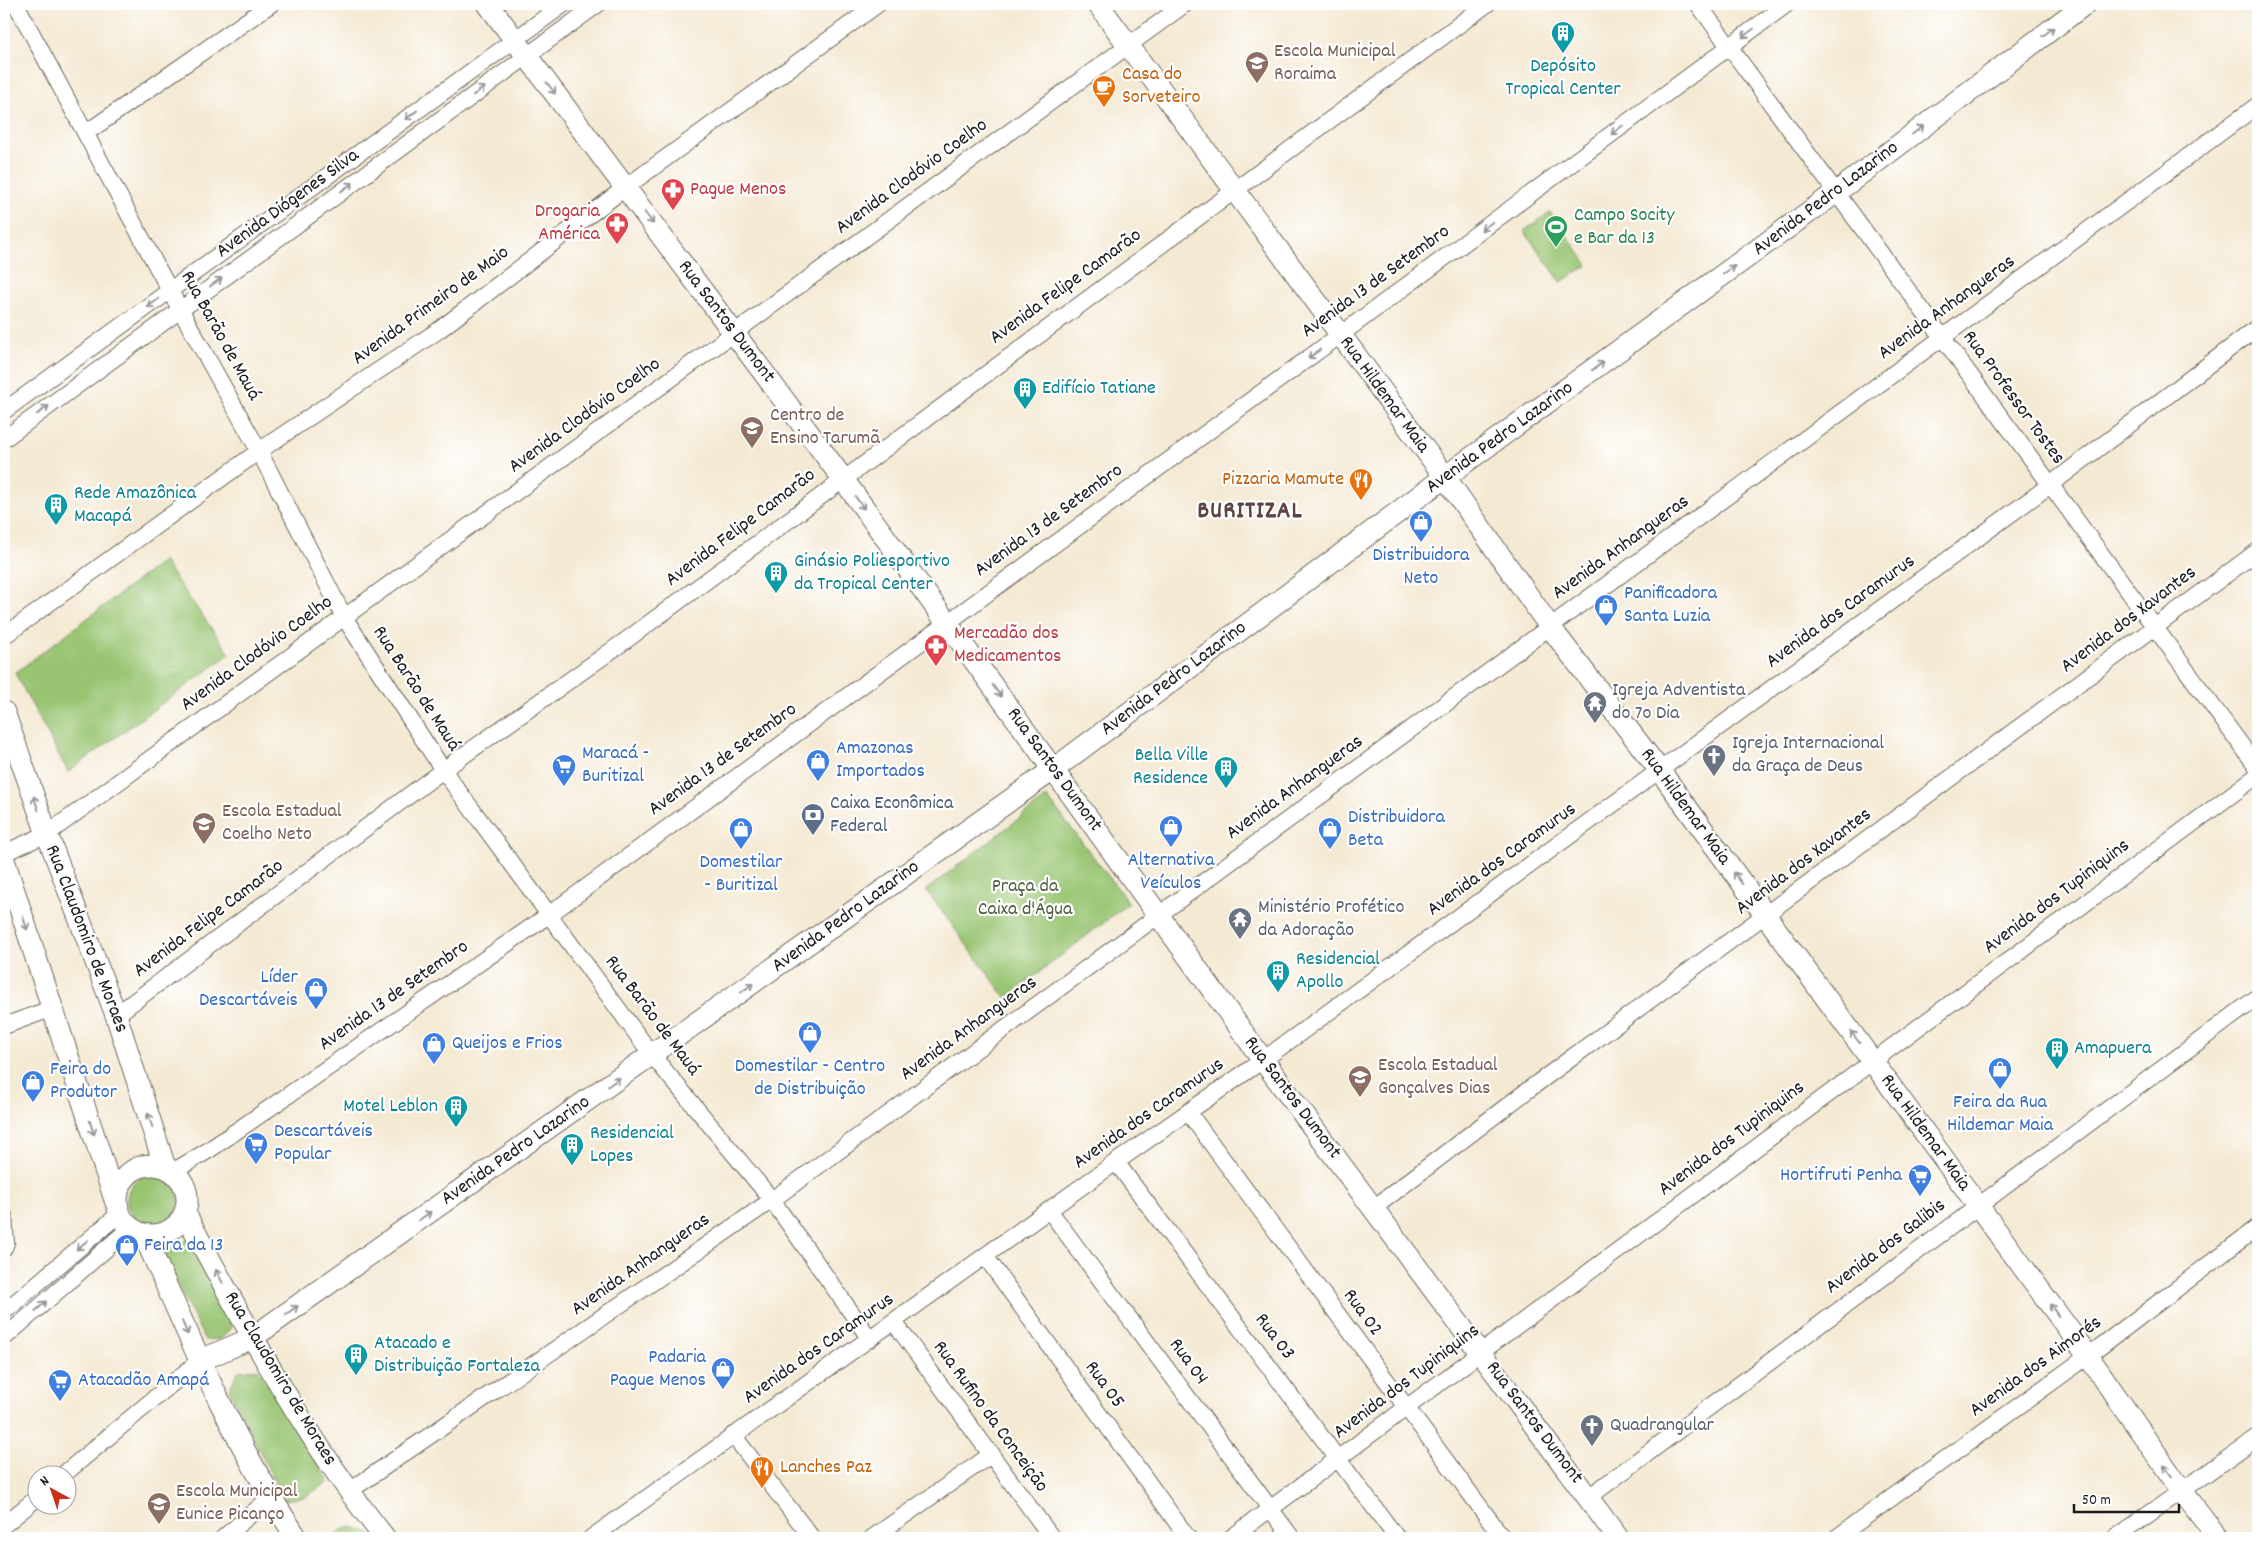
<svg xmlns="http://www.w3.org/2000/svg" width="2262" height="1542" viewBox="0 0 2262 1542" font-family="Dekko,sans-serif">
<style>
.green{fill:#99c572;stroke:#5a7047}
.lines{fill:none;stroke-linecap:round;stroke-linejoin:round}
.minor-casing{stroke:#68645c;stroke-width:18}
.major-casing{stroke:#68645c;stroke-width:23}
.minor{stroke:#fff;stroke-width:16}
.major{stroke:#fff;stroke-width:21}
.oneway{stroke:#999}
.labels{text-anchor:middle;dominant-baseline:central;stroke-width:4.5;stroke-linejoin:round;paint-order:stroke}
.education-label{font-size:20px;fill:#785e54;stroke:#fff;text-anchor:start}
.culture-label{font-size:20px;fill:#0d838f;stroke:#fff;text-anchor:start}
.food-label{font-size:20px;fill:#c56008;stroke:#fff;text-anchor:start}
.street-label{font-size:20px;fill:#1c1c1c;stroke:#fff}
.health-label{font-size:20px;fill:#be3a42;stroke:#fff;text-anchor:start}
.leisure-label{font-size:20px;fill:#27864d;stroke:#fff;text-anchor:start}
.shop-label{font-size:20px;fill:#366cbe;stroke:#fff;text-anchor:start}
.worship-label{font-size:20px;fill:#5b616d;stroke:#fff;text-anchor:start}
.service-label{font-size:20px;fill:#4e5e75;stroke:#fff;text-anchor:start}
.park-label{font-size:20px;fill:#4e603e;stroke:#fff}
.district-label{font-size:25px;font-weight:bold;letter-spacing:1px;fill:#5d4544;stroke:#fff}
</style>
<rect width="100%" height="100%" fill="#fff"/>
<filter id="ink" filterUnits="userSpaceOnUse"><feTurbulence type="fractalNoise" baseFrequency=".02" numOctaves="2"/><feDisplacementMap in="SourceGraphic" scale="10" xChannelSelector="R" yChannelSelector="G"/><feConvolveMatrix kernelMatrix="1 2 1 2 8 2 1 2 1" color-interpolation-filters="sRGB"/></filter>
<filter id="wash" filterUnits="userSpaceOnUse"><feTurbulence type="fractalNoise" baseFrequency=".0096" numOctaves="4" result="noise"/><feDisplacementMap in="SourceGraphic" scale="20" xChannelSelector="R" yChannelSelector="G"/><feGaussianBlur stdDeviation="1.12" result="paint"/><feColorMatrix in="noise" values="0 0 0 0 0 0 0 0 0 0 0 0 0 0 0 0 0 1.4 0 .05"/><feComposite in="paint" operator="in"/></filter>
<g filter="url(#wash)">
<rect width="100%" height="100%" fill="#f4e9d3"/>
<path class="green" d="M1550 212 1588 265 1561 282 1524 231Z
M163 561 230 654 68 772 15 673Z
M1047 797 1129 903 1006 998 926 890Z
M127 1200a26 26 0 1 1 52 0a26 26 0 1 1-52 0Z
M189 1239 232 1326 221 1339 205 1340 162 1252Z
M258 1369 329 1481 305 1497 284 1500 229 1389 238 1371Z
M352 1527 369 1532 374 1538H332L343 1529Z"/>
</g>
<g filter="url(#ink)">
<g class="lines">
<g class="minor-casing">
<path id="minor" d="M16 4 170 291 259 451 344 617 443 770 652 1055 772 1200 870 1339
M1698 4 2258 768
M86 133 271 4
M4 411 564 4
M4 439 598 4
M4 636 259 451 439 330 626 187 878 4
M4 853 47 834 1185 4
M116 1015 443 770 625 641 1487 4
M4 1026 53 1008
M1188 1112 1503 1538
M1116 1162 1397 1538
M174 1171 209 1150 550 914 1340 335 1787 4
M1375 1207 1528 1090 2258 551
M1049 1210 1292 1538
M4 1216 6 1243 4 1248
M985 1256 1188 1538
M4 1312 119 1214
M894 1322 1052 1538
M4 1338 130 1228
M733 1435 812 1538
M64 1474 199 1361
M348 1492 772 1200 2258 105
M1589 1497 2258 997
M4 1525 38 1497
M223 1538 270 1498
M591 1538 1116 1162 1263 1060 2050 485 2258 327
M872 1538 992 1454
M1231 1538 2258 775
M1836 1538 2088 1356 2258 1227
M2115 1538 2258 1437"/>
</g>
<g class="major-casing">
<path id="major" d="M488 4 843 479 1263 1060 1618 1538
M1098 4 1445 477 1550 627 1660 771 2088 1356 2182 1491 2218 1538
M4 712 47 834 116 1015 165 1167
M4 860 116 1203
M117 1200a35 35 0 1 1 70 0a35 35 0 1 1-70 0Z
M185 1213C245 1325 305 1439 385 1538
M144 1235C190 1339 234 1444 297 1538
M199 1361 252 1338 1054 769 1445 477 1838 191 2085 4"/>
</g>
<use href="#minor" class="minor"/>
<use href="#major" class="major"/>
</g>
<defs><path id="oneway-shaft" d="M-6 0H5M1.5-3L5.5 0L1.5 3" fill="none" stroke-width="1.6" stroke-linecap="round" stroke-linejoin="round" transform="scale(1.25)"/></defs>
<g class="oneway">
<use href="#oneway-shaft" transform="translate(2048 32) rotate(-37)"/>
<use href="#oneway-shaft" transform="translate(1748 33) rotate(143)"/>
<use href="#oneway-shaft" transform="translate(551 88) rotate(53)"/>
<use href="#oneway-shaft" transform="translate(479 91) rotate(-36)"/>
<use href="#oneway-shaft" transform="translate(411 115) rotate(144)"/>
<use href="#oneway-shaft" transform="translate(1617 130) rotate(143)"/>
<use href="#oneway-shaft" transform="translate(1918 130) rotate(-37)"/>
<use href="#oneway-shaft" transform="translate(347 187) rotate(-36)"/>
<use href="#oneway-shaft" transform="translate(649 218) rotate(53)"/>
<use href="#oneway-shaft" transform="translate(1487 226) rotate(143)"/>
<use href="#oneway-shaft" transform="translate(1729 270) rotate(-36)"/>
<use href="#oneway-shaft" transform="translate(216 282) rotate(-36)"/>
<use href="#oneway-shaft" transform="translate(153 303) rotate(144)"/>
<use href="#oneway-shaft" transform="translate(1314 354) rotate(144)"/>
<use href="#oneway-shaft" transform="translate(1598 366) rotate(-36)"/>
<use href="#oneway-shaft" transform="translate(43 410) rotate(-36)"/>
<use href="#oneway-shaft" transform="translate(860 503) rotate(54)"/>
<use href="#oneway-shaft" transform="translate(997 691) rotate(54)"/>
<use href="#oneway-shaft" transform="translate(36 803) rotate(-109)"/>
<use href="#oneway-shaft" transform="translate(1738 878) rotate(-126)"/>
<use href="#oneway-shaft" transform="translate(25 923) rotate(72)"/>
<use href="#oneway-shaft" transform="translate(747 988) rotate(-36)"/>
<use href="#oneway-shaft" transform="translate(1855 1037) rotate(-127)"/>
<use href="#oneway-shaft" transform="translate(614 1082) rotate(-35)"/>
<use href="#oneway-shaft" transform="translate(150 1120) rotate(-108)"/>
<use href="#oneway-shaft" transform="translate(92 1128) rotate(72)"/>
<use href="#oneway-shaft" transform="translate(425 1216) rotate(-35)"/>
<use href="#oneway-shaft" transform="translate(82 1245) rotate(140)"/>
<use href="#oneway-shaft" transform="translate(219 1276) rotate(-118)"/>
<use href="#oneway-shaft" transform="translate(41 1306) rotate(-41)"/>
<use href="#oneway-shaft" transform="translate(292 1310) rotate(-35)"/>
<use href="#oneway-shaft" transform="translate(2054 1310) rotate(-126)"/>
<use href="#oneway-shaft" transform="translate(185 1328) rotate(66)"/>
<use href="#oneway-shaft" transform="translate(2168 1471) rotate(-125)"/>
</g>
</g>
<defs>
<g id="building-pin" transform="scale(1.25)"><path d="M0 17L-7.5 6A9.5 9.5 0 1 1 7.5 6Z" fill="#0f9aa8" stroke="#fff"/><path d="M-4-6H4V6H1V3H-1V6H-4ZM-2.5-4.3h1.7v1.8h-1.7ZM.8-4.3h1.7v1.8H.8ZM-2.5-1h1.7V.8h-1.7ZM.8-1h1.7V.8H.8Z" fill="#fff"/></g>
<g id="school-pin" transform="scale(1.25)"><path d="M0 17L-7.5 6A9.5 9.5 0 1 1 7.5 6Z" fill="#8d6e63" stroke="#fff"/><path d="M0-5L7-2L0 1L-7-2ZM-4 1L0 2.5L4 1V4Q0 6-4 4Z" fill="#fff"/></g>
<g id="cafe-pin" transform="scale(1.25)"><path d="M0 17L-7.5 6A9.5 9.5 0 1 1 7.5 6Z" fill="#e8710a" stroke="#fff"/><path d="M-5.5-4.5H6V0H3Q3 3.5 0 3.5H-2.5Q-5.5 3.5-5.5 0ZM3-3.2v2h1.7v-2ZM-6 4.5H4V6H-6Z" fill="#fff"/></g>
<g id="pharmacy-pin" transform="scale(1.25)"><path d="M0 17L-7.5 6A9.5 9.5 0 1 1 7.5 6Z" fill="#e0444e" stroke="#fff"/><path d="M-2-6h4v4h4v4h-4v4h-4v-4h-4v-4h4Z" fill="#fff"/></g>
<g id="stadium-pin" transform="scale(1.25)"><path d="M0 17L-7.5 6A9.5 9.5 0 1 1 7.5 6Z" fill="#2e9e5b" stroke="#fff"/><path d="M0-5a6.5 5 0 1 0 0 10a6.5 5 0 1 0 0-10ZM-3.5-1.8h7v3.6h-7Z" fill="#fff"/></g>
<g id="restaurant-pin" transform="scale(1.25)"><path d="M0 17L-7.5 6A9.5 9.5 0 1 1 7.5 6Z" fill="#e8710a" stroke="#fff"/><path d="M-5-6h1v4h1v-4h1v4h1v-4h1v5L-1.5 .5V6h-2V.5L-5-1ZM5-6V6H3V1.5H1.5Q1.5-4 5-6Z" fill="#fff"/></g>
<g id="shop-pin" transform="scale(1.25)"><path d="M0 17L-7.5 6A9.5 9.5 0 1 1 7.5 6Z" fill="#3f7fe0" stroke="#fff"/><path d="M-5-2.5h2.3a2.7 3.5 0 0 1 5.4 0H5L5.5 6h-11ZM-1.5-2.5h3a1.5 2.3 0 0 0-3 0Z" fill="#fff"/></g>
<g id="temple-pin" transform="scale(1.25)"><path d="M0 17L-7.5 6A9.5 9.5 0 1 1 7.5 6Z" fill="#6b7280" stroke="#fff"/><path d="M0-6L5-2H3V0L6.5 2.5H4V6H1.5V3h-3V6H-4V2.5H-6.5L-3 0V-2H-5Z" fill="#fff"/></g>
<g id="church-pin" transform="scale(1.25)"><path d="M0 17L-7.5 6A9.5 9.5 0 1 1 7.5 6Z" fill="#6b7280" stroke="#fff"/><path d="M-1.2-6h2.4v3.5h3.3v2.4h-3.3V6h-2.4V-.1h-3.3v-2.4h3.3Z" fill="#fff"/></g>
<g id="supermarket-pin" transform="scale(1.25)"><path d="M0 17L-7.5 6A9.5 9.5 0 1 1 7.5 6Z" fill="#3f7fe0" stroke="#fff"/><path d="M-6-5.5h2.5l.6 2H6L4.5 2H-2.5L-4.4-4H-6ZM-1.5 3.2a1.3 1.3 0 1 0 .1 0ZM3 3.2a1.3 1.3 0 1 0 .1 0Z" fill="#fff"/></g>
<g id="bank-pin" transform="scale(1.25)"><path d="M0 17L-7.5 6A9.5 9.5 0 1 1 7.5 6Z" fill="#5c6f8a" stroke="#fff"/><path d="M-6-4H6V4H-6ZM0-2.3a2.3 2.3 0 1 0 0 4.6a2.3 2.3 0 1 0 0-4.6Z" fill="#fff"/></g>
</defs>
<g fill-rule="evenodd">
<use href="#building-pin" x="1563" y="33"/>
<use href="#school-pin" x="1257" y="63"/>
<use href="#cafe-pin" x="1104" y="87"/>
<use href="#pharmacy-pin" x="673" y="190"/>
<use href="#pharmacy-pin" x="617" y="224"/>
<use href="#stadium-pin" x="1556" y="227"/>
<use href="#building-pin" x="1025" y="389"/>
<use href="#school-pin" x="752" y="428"/>
<use href="#restaurant-pin" x="1361" y="480"/>
<use href="#building-pin" x="56" y="505"/>
<use href="#shop-pin" x="1421" y="522"/>
<use href="#building-pin" x="776" y="573"/>
<use href="#shop-pin" x="1606" y="606"/>
<use href="#pharmacy-pin" x="936" y="646"/>
<use href="#temple-pin" x="1595" y="703"/>
<use href="#church-pin" x="1714" y="756"/>
<use href="#shop-pin" x="818" y="761"/>
<use href="#supermarket-pin" x="564" y="766"/>
<use href="#building-pin" x="1226" y="768"/>
<use href="#bank-pin" x="813" y="815"/>
<use href="#school-pin" x="204" y="824"/>
<use href="#shop-pin" x="1171" y="827"/>
<use href="#shop-pin" x="741" y="829"/>
<use href="#shop-pin" x="1330" y="829"/>
<use href="#temple-pin" x="1240" y="919"/>
<use href="#building-pin" x="1278" y="972"/>
<use href="#shop-pin" x="316" y="989"/>
<use href="#shop-pin" x="810" y="1033"/>
<use href="#shop-pin" x="434" y="1044"/>
<use href="#building-pin" x="2057" y="1049"/>
<use href="#shop-pin" x="2000" y="1069"/>
<use href="#school-pin" x="1360" y="1077"/>
<use href="#shop-pin" x="33" y="1082"/>
<use href="#building-pin" x="456" y="1107"/>
<use href="#supermarket-pin" x="256" y="1144"/>
<use href="#building-pin" x="572" y="1145"/>
<use href="#supermarket-pin" x="1920" y="1176"/>
<use href="#shop-pin" x="127" y="1246"/>
<use href="#building-pin" x="356" y="1355"/>
<use href="#shop-pin" x="723" y="1369"/>
<use href="#supermarket-pin" x="60" y="1381"/>
<use href="#church-pin" x="1592" y="1426"/>
<use href="#restaurant-pin" x="762" y="1468"/>
<use href="#school-pin" x="159" y="1504"/>
</g>
<g class="labels">
<g class="education-label">
<text x="1274" y="52">Escola Municipal<tspan x="1274" dy="23">Roraima</tspan></text>
<text x="770" y="416">Centro de<tspan x="770" dy="23">Ensino Tarumã</tspan></text>
<text x="222" y="812">Escola Estadual<tspan x="222" dy="23">Coelho Neto</tspan></text>
<text x="1378" y="1066">Escola Estadual<tspan x="1378" dy="23">Gonçalves Dias</tspan></text>
<text x="176" y="1492">Escola Municipal<tspan x="176" dy="23">Eunice Picanço</tspan></text>
</g>
<g class="culture-label">
<text x="1563" y="67" text-anchor="middle">Depósito<tspan x="1563" dy="23">Tropical Center</tspan></text>
<text x="1042" y="389">Edifício Tatiane</text>
<text x="74" y="494">Rede Amazônica<tspan x="74" dy="23">Macapá</tspan></text>
<text x="794" y="562">Ginásio Poliesportivo<tspan x="794" dy="23">da Tropical Center</tspan></text>
<text x="1208" y="756" text-anchor="end">Bella Ville<tspan x="1208" dy="23">Residence</tspan></text>
<text x="1296" y="960">Residencial<tspan x="1296" dy="23">Apollo</tspan></text>
<text x="2074" y="1049">Amapuera</text>
<text x="438" y="1107" text-anchor="end">Motel Leblon</text>
<text x="590" y="1134">Residencial<tspan x="590" dy="23">Lopes</tspan></text>
<text x="374" y="1344">Atacado e<tspan x="374" dy="23">Distribuição Fortaleza</tspan></text>
</g>
<g class="food-label">
<text x="1122" y="75">Casa do<tspan x="1122" dy="23">Sorveteiro</tspan></text>
<text x="1344" y="480" text-anchor="end">Pizzaria Mamute</text>
<text x="780" y="1468">Lanches Paz</text>
</g>
<g class="street-label">
<text transform="translate(912 177) rotate(-36)">Avenida Clodóvio Coelho</text>
<text transform="translate(1826 199) rotate(-37)">Avenida Pedro Lazarino</text>
<text transform="translate(288 204) rotate(-36)">Avenida Diógenes Silva</text>
<text transform="translate(1376 282) rotate(-36)">Avenida 13 de Setembro</text>
<text transform="translate(1066 287) rotate(-36)">Avenida Felipe Camarão</text>
<text transform="translate(431 306) rotate(-36)">Avenida Primeiro de Maio</text>
<text transform="translate(1947 308) rotate(-36)">Avenida Anhangueras</text>
<text transform="translate(726 322) rotate(53)">Rua Santos Dumont</text>
<text transform="translate(220 336) rotate(61)">Rua Barão de Mauá</text>
<text transform="translate(1384 395) rotate(54)">Rua Hildemar Maia</text>
<text transform="translate(2013 398) rotate(54)">Rua Professor Tostes</text>
<text transform="translate(585 416) rotate(-36)">Avenida Clodóvio Coelho</text>
<text transform="translate(1500 438) rotate(-36)">Avenida Pedro Lazarino</text>
<text transform="translate(1049 521) rotate(-36)">Avenida 13 de Setembro</text>
<text transform="translate(741 528) rotate(-37)">Avenida Felipe Camarão</text>
<text transform="translate(1621 548) rotate(-36)">Avenida Anhangueras</text>
<text transform="translate(1841 612) rotate(-36)">Avenida dos Caramurus</text>
<text transform="translate(2129 620) rotate(-37)">Avenida dos Xavantes</text>
<text transform="translate(257 654) rotate(-36)">Avenida Clodóvio Coelho</text>
<text transform="translate(1174 679) rotate(-37)">Avenida Pedro Lazarino</text>
<text transform="translate(416 689) rotate(57)">Rua Barão de Mauá</text>
<text transform="translate(723 760) rotate(-36)">Avenida 13 de Setembro</text>
<text transform="translate(1054 770) rotate(54)">Rua Santos Dumont</text>
<text transform="translate(1295 788) rotate(-36)">Avenida Anhangueras</text>
<text transform="translate(1685 807) rotate(54)">Rua Hildemar Maia</text>
<text transform="translate(1502 860) rotate(-36)">Avenida dos Caramurus</text>
<text transform="translate(1804 862) rotate(-37)">Avenida dos Xavantes</text>
<text transform="translate(2057 897) rotate(-37)">Avenida dos Tupiniquins</text>
<text transform="translate(846 917) rotate(-36)">Avenida Pedro Lazarino</text>
<text transform="translate(209 919) rotate(-37)">Avenida Felipe Camarão</text>
<text transform="translate(86 939) rotate(69)">Rua Claudomiro de Moraes</text>
<text transform="translate(394 996) rotate(-35)">Avenida 13 de Setembro</text>
<text transform="translate(652 1016) rotate(53)">Rua Barão de Mauá</text>
<text transform="translate(969 1029) rotate(-36)">Avenida Anhangueras</text>
<text transform="translate(1292 1098) rotate(53)">Rua Santos Dumont</text>
<text transform="translate(1149 1114) rotate(-35)">Avenida dos Caramurus</text>
<text transform="translate(1925 1133) rotate(54)">Rua Hildemar Maia</text>
<text transform="translate(1732 1139) rotate(-37)">Avenida dos Tupiniquins</text>
<text transform="translate(516 1151) rotate(-35)">Avenida Pedro Lazarino</text>
<text transform="translate(1886 1247) rotate(-37)">Avenida dos Galibis</text>
<text transform="translate(641 1265) rotate(-35)">Avenida Anhangueras</text>
<text transform="translate(1362 1313) rotate(54)">Rua 02</text>
<text transform="translate(1274 1337) rotate(53)">Rua 03</text>
<text transform="translate(819 1349) rotate(-35)">Avenida dos Caramurus</text>
<text transform="translate(1188 1362) rotate(54)">Rua 04</text>
<text transform="translate(2036 1367) rotate(-36)">Avenida dos Aimorés</text>
<text transform="translate(280 1379) rotate(59)">Rua Claudomiro de Moraes</text>
<text transform="translate(1407 1382) rotate(-37)">Avenida dos Tupiniquins</text>
<text transform="translate(1104 1385) rotate(54)">Rua 05</text>
<text transform="translate(990 1417) rotate(54)">Rua Rufino da Conceição</text>
<text transform="translate(1534 1423) rotate(53)">Rua Santos Dumont</text>
</g>
<g class="health-label">
<text x="690" y="190">Pague Menos</text>
<text x="600" y="212" text-anchor="end">Drogaria<tspan x="600" dy="23">América</tspan></text>
<text x="954" y="634">Mercadão dos<tspan x="954" dy="23">Medicamentos</tspan></text>
</g>
<g class="leisure-label">
<text x="1574" y="216">Campo Socity<tspan x="1574" dy="23">e Bar da 13</tspan></text>
</g>
<g class="shop-label">
<text x="1421" y="556" text-anchor="middle">Distribuidora<tspan x="1421" dy="23">Neto</tspan></text>
<text x="1624" y="594">Panificadora<tspan x="1624" dy="23">Santa Luzia</tspan></text>
<text x="836" y="749">Amazonas<tspan x="836" dy="23">Importados</tspan></text>
<text x="582" y="754">Maracá -<tspan x="582" dy="23">Buritizal</tspan></text>
<text x="1348" y="818">Distribuidora<tspan x="1348" dy="23">Beta</tspan></text>
<text x="1171" y="861" text-anchor="middle">Alternativa<tspan x="1171" dy="23">Veículos</tspan></text>
<text x="741" y="863" text-anchor="middle">Domestilar<tspan x="741" dy="23">- Buritizal</tspan></text>
<text x="298" y="978" text-anchor="end">Líder<tspan x="298" dy="23">Descartáveis</tspan></text>
<text x="452" y="1044">Queijos e Frios</text>
<text x="810" y="1067" text-anchor="middle">Domestilar - Centro<tspan x="810" dy="23">de Distribuição</tspan></text>
<text x="50" y="1070">Feira do<tspan x="50" dy="23">Produtor</tspan></text>
<text x="2000" y="1103" text-anchor="middle">Feira da Rua<tspan x="2000" dy="23">Hildemar Maia</tspan></text>
<text x="274" y="1132">Descartáveis<tspan x="274" dy="23">Popular</tspan></text>
<text x="1902" y="1176" text-anchor="end">Hortifruti Penha</text>
<text x="144" y="1246">Feira da 13</text>
<text x="706" y="1358" text-anchor="end">Padaria<tspan x="706" dy="23">Pague Menos</tspan></text>
<text x="78" y="1381">Atacadão Amapá</text>
</g>
<g class="worship-label">
<text x="1612" y="691">Igreja Adventista<tspan x="1612" dy="23">do 7o Dia</tspan></text>
<text x="1732" y="744">Igreja Internacional<tspan x="1732" dy="23">da Graça de Deus</tspan></text>
<text x="1258" y="908">Ministério Profético<tspan x="1258" dy="23">da Adoração</tspan></text>
<text x="1610" y="1426">Quadrangular</text>
</g>
<g class="service-label">
<text x="830" y="804">Caixa Econômica<tspan x="830" dy="23">Federal</tspan></text>
</g>
<g class="park-label">
<text x="1025" y="887">Praça da<tspan x="1025" dy="23">Caixa d'Água</tspan></text>
</g>
<g class="district-label">
<text x="1250" y="512">BURITIZAL</text>
</g>
</g>
<rect width="2262" height="1542" fill="none" stroke="#fff" stroke-width="20"/>
<g transform="translate(52 1490) rotate(320)"><circle r="24" fill="#ffffff" stroke="#a4a4a4"/>
<path d="M0-4L9 19L0 12L-9 19Z" fill="#c8321e"/>
<text y="-8" font-size="14" font-weight="bold" text-anchor="middle" fill="#1c1c1c">N</text>
</g>
<path d="M2074 1504v8h105v-8" fill="none" stroke="#1c1c1c" stroke-width="2.5"/>
<text x="2082" y="1504" font-size="15" fill="#1c1c1c" stroke="#ffffff" stroke-width="4" paint-order="stroke">50 m</text>
</svg>
